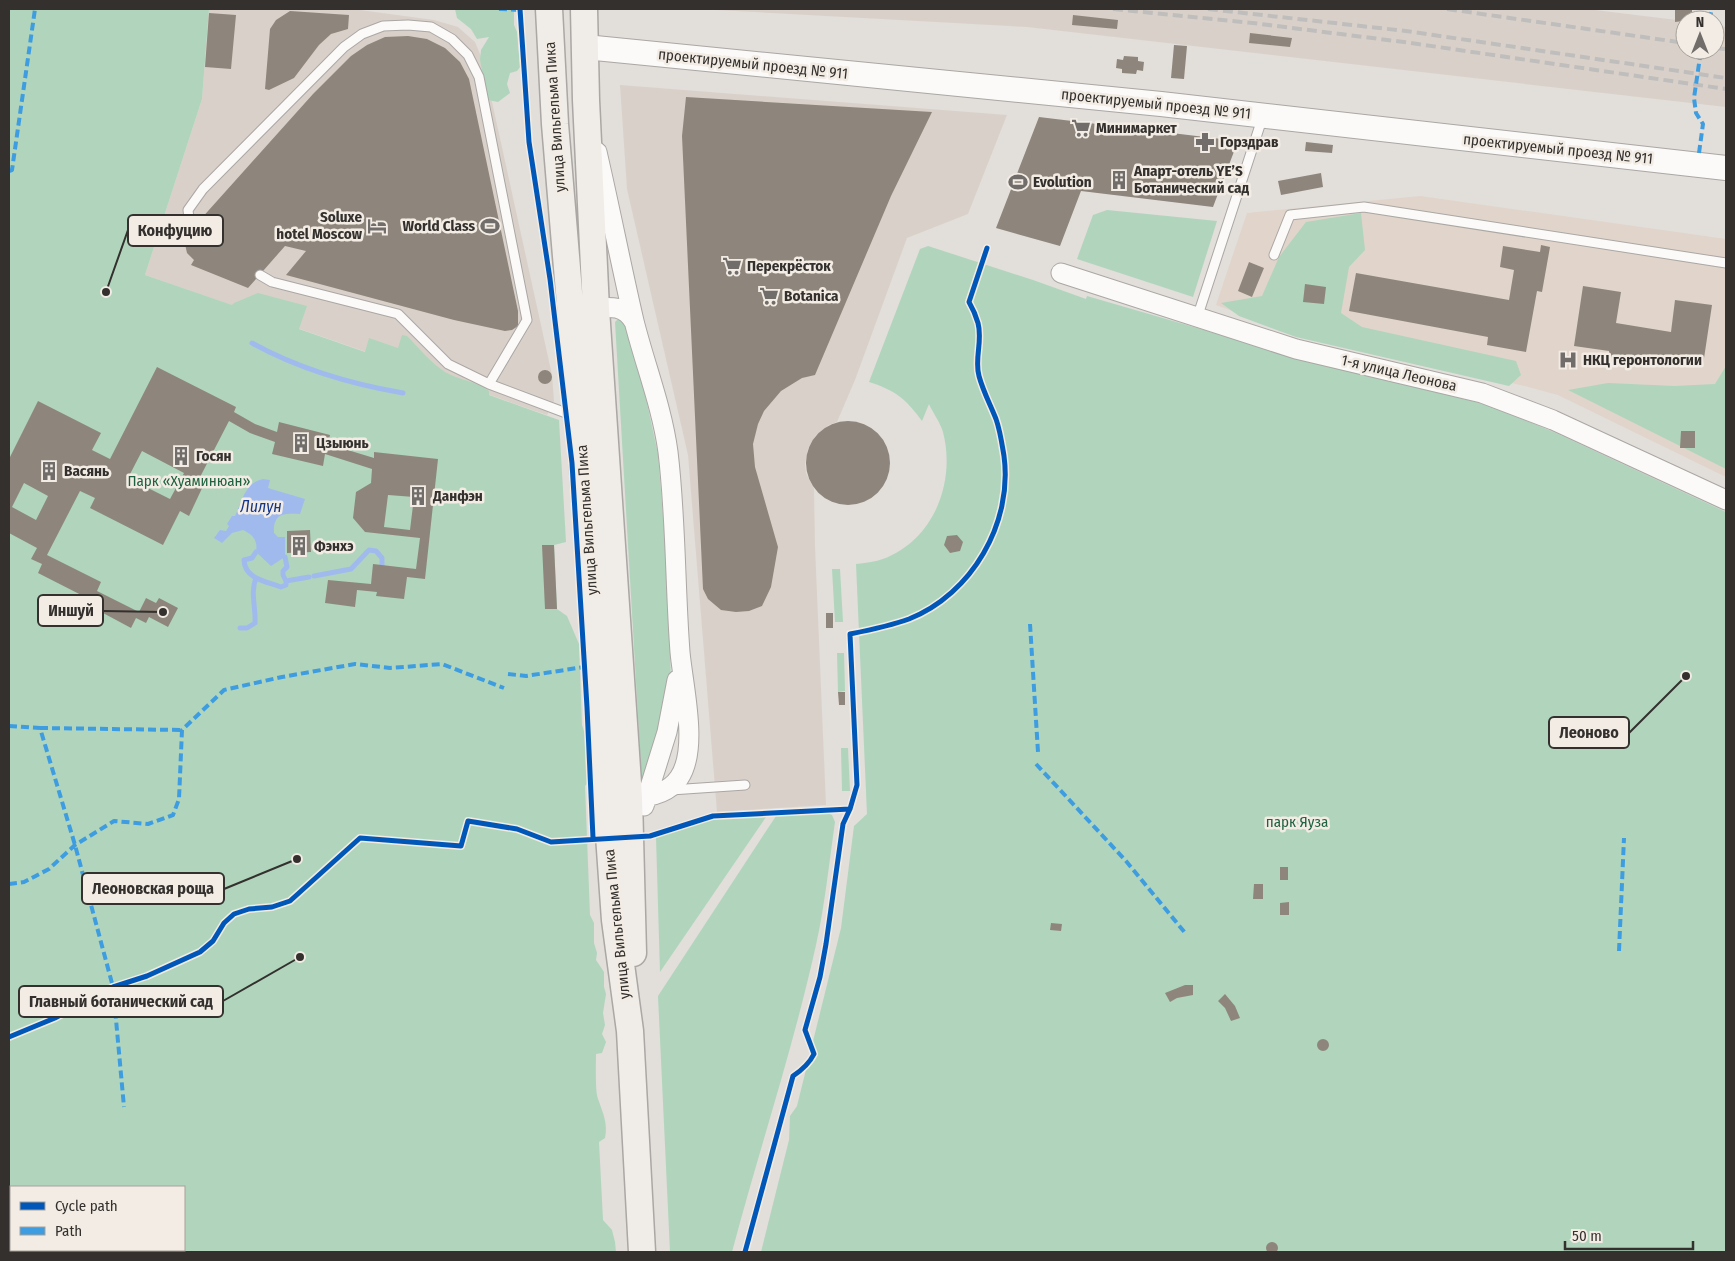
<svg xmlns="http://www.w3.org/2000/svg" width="1735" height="1261" viewBox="0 0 1735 1261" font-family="'Fira Sans Condensed',sans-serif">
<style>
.built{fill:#d9d1c9}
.medical{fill:#e1d4cb}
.green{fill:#b0d5bc;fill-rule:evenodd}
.water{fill:#a1baee}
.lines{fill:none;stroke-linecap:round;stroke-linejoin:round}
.stream{stroke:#a1baee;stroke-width:5}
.building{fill:#8e867c;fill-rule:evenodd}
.service-casing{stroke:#aaa7a4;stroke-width:11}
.minor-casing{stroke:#aaa7a4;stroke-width:21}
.tertiary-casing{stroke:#aaa7a4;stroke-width:26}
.secondary-casing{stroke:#aaa7a4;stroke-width:29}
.service{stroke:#fbfaf9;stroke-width:9}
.minor{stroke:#fbfaf9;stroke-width:19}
.tertiary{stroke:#fbfaf9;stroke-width:24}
.secondary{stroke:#f0ece7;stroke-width:26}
.rail{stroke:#bfbebd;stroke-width:4;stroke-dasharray:10 5;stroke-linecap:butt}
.quiet{stroke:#3e9de1;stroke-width:4;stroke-dasharray:8 4;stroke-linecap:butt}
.cycleway-casing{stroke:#f2ece4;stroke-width:8}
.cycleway{stroke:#0057b8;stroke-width:5}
.labels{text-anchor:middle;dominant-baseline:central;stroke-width:5;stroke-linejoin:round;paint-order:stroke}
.street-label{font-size:15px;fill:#33302d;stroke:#f2ece4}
.poi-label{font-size:15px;font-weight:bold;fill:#33302d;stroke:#f2ece4;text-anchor:start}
.park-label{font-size:15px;fill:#1e6240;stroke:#f2ece4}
.water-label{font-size:16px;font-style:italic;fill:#12358b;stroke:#f2ece4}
.leader{fill:none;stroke:#33302d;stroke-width:2}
.callout-dot{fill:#33302d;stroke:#f2ece4;stroke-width:2}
.callout{fill:#f2ece4;stroke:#33302d;stroke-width:2}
.callout-label{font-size:16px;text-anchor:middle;font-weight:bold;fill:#33302d}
</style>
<rect width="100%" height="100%" fill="#e2deda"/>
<path class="built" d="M209 9 360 10 434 20 458 27 475 42 483 61 552 375 554 401 547 415 145 275 202 99Z
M698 9H1587L1685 21V50H1715V25L1726 27V107L1027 27Z
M620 85 1007 115 968 214 907 238 855 380 837 422 829 425 816 435 808 449 805 464 806 473 814 489 815 546 826 805 717 812 688 455 627 189Z"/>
<path class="medical" d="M1420 196 1726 239V477L1558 395 1525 386 1295 334 1216 305 1247 213Z"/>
<path class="green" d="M9 9H209L202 99 145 275 232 305 234 303 258 293 307 306 299 329 365 352 369 338 398 348 402 335 407 336C419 348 431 363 445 372 459 380 476 381 489 391V395L559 420 566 542 554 545 557 609 567 616 579 644 582 725 589 747 586 759 588 764 593 770V778L585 786 590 915 594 923V943L597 953 596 960 604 972V987L606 994 603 1013 605 1025 602 1034 606 1042 602 1053 596 1054C596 1065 595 1091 598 1099 603 1113 608 1123 605 1138L599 1142 603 1220 612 1230 615 1242 616 1252H9ZM11 1187H184V1250H11Z
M455 9H514V25L517 32 520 67 517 71 510 73 507 84 510 93 498 102 488 100 480 60 481 50 489 37 477 39 471 29 457 18Z
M1107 210 1217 221 1193 297 1077 259 1093 215Z
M1361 213 1365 250 1349 267 1341 313 1362 327 1516 361 1521 375 1509 386 1296 337 1239 316 1221 303 1262 296 1279 257 1306 222Z
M928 246 1033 280 1086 299 1087 296 1335 368 1488 405 1556 433 1726 512V1252H761L789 1140 790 1116 797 1106 841 928 854 826 867 814 856 564C865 563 874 562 883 559 934 540 956 482 943 432 940 422 933 413 929 404L922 421C906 399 895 390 869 382L920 249Z
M618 319H623L626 321 647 403 658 454 668 577 671 685 642 784 615 322Z
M1726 366V469L1568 390 1608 383 1674 386 1715 384Z
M832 569H840L843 622H835Z
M837 653H844L845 691 838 692Z
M841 748H848L850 791H842Z
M827 813 832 815 835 822C829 863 825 905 816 945 793 1049 759 1150 732 1252H670L658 996 776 816Z
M766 817 660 972 656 837 714 819Z"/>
<path class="water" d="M263 479 270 480 268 488 305 499 300 514C284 513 273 513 274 533L278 537H285V557L271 566 256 552C258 540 253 535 243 530L232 533 222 543 214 538 220 530 226 531 229 526 227 524 232 516H235C242 501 245 483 263 479Z"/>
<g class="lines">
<path class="stream" d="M252 343C299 369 351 384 403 393
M256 552 252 558 244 560C245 579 265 581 281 587L286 585V581L283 575V571L287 567 285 557
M314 576 351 569 369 550 376 551 382 558V565
M286 581 309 577
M240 628H247L255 623C256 607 250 593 256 578"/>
</g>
<path class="building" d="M1675 9H1692V20L1675 22Z
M290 11 349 15 348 29 331 34 319 45 294 78 269 90 265 89 270 29 276 20Z
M209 13 236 15 231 69 205 67Z
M1073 15 1118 20 1117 29 1072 25Z
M1250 33 1292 38 1290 47 1249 43Z
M408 36 427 39 445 48 460 62 469 79 518 311V326L512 330 505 331 454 320 286 275 306 251 285 246 248 288 191 265 194 260 187 253 185 244 191 230 313 94 351 56 367 45 385 37Z
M1174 45 1187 46 1184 79 1171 78Z
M1124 56 1138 57V61L1144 62 1143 71 1137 70 1136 74 1122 73V69L1116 68 1117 59 1123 60Z
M686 97 932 112 891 196 815 375 802 378 781 391 764 411 758 424 753 444 755 467 778 547 771 587 762 606 749 611 736 612 721 610 708 599 703 589 682 136Z
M1039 117 1238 141 1213 207 1081 191 1060 246 996 228Z
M1306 142 1333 145 1332 153 1305 151Z
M1321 173 1323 187 1281 195 1278 181Z
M1541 245 1550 247 1542 292 1537 291 1526 352 1487 345 1488 337 1349 311 1356 273 1509 300 1514 270 1500 267 1503 246 1540 252Z
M1249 262 1264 268 1252 297 1238 291Z
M1305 284 1326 287 1324 304 1303 302Z
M1583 286 1621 292 1616 323 1671 332 1675 300 1712 305 1703 365 1667 360 1666 365 1609 357V351L1574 346Z
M157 367 236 407 234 412 255 424 277 432 279 422 330 435 328 444 374 458V452L438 459 425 579 407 577 404 599 376 596 377 592 357 590 355 607 325 603 328 580 371 584 373 564 416 569 420 538 365 532 353 518 356 492 371 483 372 469 325 454 323 466 272 454 275 442 250 433 229 421 198 481 204 484 189 516 180 511 163 545 90 508 95 498 80 491 47 555 101 582 97 591 139 612 146 598 156 603 159 598 178 608 168 627 149 617 146 623 136 618 131 628 90 606 93 601 38 573 42 564 31 559 37 548 9 533V459L38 401 101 433 92 450 110 459ZM142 451 184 473 170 499 128 478ZM24 483 48 496 36 520 12 507ZM388 495 414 497 410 530 384 527Z
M538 377a7 7 0 1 1 14 0a7 7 0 1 1-14 0Z
M806 463a42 42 0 1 1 84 0a42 42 0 1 1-84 0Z
M1681 431H1695V448H1680Z
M310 530 311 552 287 553V531Z
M957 535 963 542 960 551 950 553 944 545 947 536Z
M542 545H554L557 609H545Z
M826 613H833V628H826Z
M838 692H845V705H839Z
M1280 867H1288V880H1280Z
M1254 884H1263V899H1253Z
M1289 902V915H1280V903Z
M1051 923 1062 924 1061 931 1050 930Z
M1185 985H1193V995L1177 998 1170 1002 1165 993Z
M1225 994 1235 1006 1240 1018 1231 1021 1225 1008 1218 1001Z
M1317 1045a6 6 0 1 1 12 0a6 6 0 1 1-12 0Z
M1266 1248a6 6 0 1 1 12 0a6 6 0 1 1-12 0Z"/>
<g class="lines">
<g class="service-casing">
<path id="service" d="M195 226 189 219 188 210 203 189 344 47 362 34 383 26 408 25 431 27 452 39 468 55 479 77 527 320 489 384 448 364 398 314 272 282 260 275
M1274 255 1290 215 1364 207 1726 263
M1197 318 1263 116
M489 384 566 413 576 412
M671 790 745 785"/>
</g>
<g class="minor-casing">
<path id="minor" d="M597 152C610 208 621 265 634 321 645 365 662 407 668 452 676 518 675 586 680 652 683 686 699 749 679 778 666 797 639 799 617 797
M1061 273 1296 349 1482 393 1553 420 1726 500
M584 309C605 308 623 302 634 322
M644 806 667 732 677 680"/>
</g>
<g class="tertiary-casing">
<path id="tertiary" d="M585 47 1161 104 1726 168"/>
</g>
<g class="secondary-casing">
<path id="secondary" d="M549 9 555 124 579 412 615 920 630 1031 642 1252
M584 9 586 100 596 309 629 798 633 953"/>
</g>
<use href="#service" class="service"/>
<use href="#minor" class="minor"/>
<use href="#tertiary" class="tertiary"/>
<use href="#secondary" class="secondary"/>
<path class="rail" d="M1113 9 1253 23 1404 42 1726 89
M1208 9 1406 31 1726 78
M1447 9 1685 43
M1715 48 1726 49"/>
<path class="quiet" d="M499 9 521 10
M1709 20 1712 9
M1699 153 1703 124 1696 113 1694 98 1701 50
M9 171 12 170 35 9
M1030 624 1038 752
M508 674 526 676 584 667
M9 726 40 728 75 845 113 987 124 1107
M40 728 182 730
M1036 764 1126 861 1186 934
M9 884 24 882 49 869 75 845 114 821 148 824 173 815 179 799 182 730 224 690 282 677 355 664 390 668 442 664 504 688
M1619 951 1624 838"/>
<g class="cycleway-casing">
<path id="cycleway" d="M520 9 529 142 550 279 572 463 587 707 593 838
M9 1037 55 1018 113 987 147 976 200 952 213 941 224 923 234 914 249 909 272 907 290 901 360 838 461 846 468 821 517 829 551 842 650 836 713 816 850 809
M745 1252 793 1076C802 1070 809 1064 814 1054L805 1030 820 977 826 944 843 824 850 809 857 785 850 634C870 630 890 626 909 619 972 594 1013 523 1004 456 1002 444 1000 430 996 419 990 404 983 391 979 376 974 359 983 341 978 323 976 316 973 309 969 302L987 248"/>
</g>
<use href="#cycleway" class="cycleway"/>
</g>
<defs>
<g id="supermarket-bare" transform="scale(1.5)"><path d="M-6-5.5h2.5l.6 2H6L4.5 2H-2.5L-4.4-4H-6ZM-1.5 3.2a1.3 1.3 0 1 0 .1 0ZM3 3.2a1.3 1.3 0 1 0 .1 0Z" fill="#706d6a" stroke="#f2ece4" stroke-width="2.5" paint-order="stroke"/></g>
<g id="pharmacy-bare" transform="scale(1.5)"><path d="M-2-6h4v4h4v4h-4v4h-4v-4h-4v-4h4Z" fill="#706d6a" stroke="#f2ece4" stroke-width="2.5" paint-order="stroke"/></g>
<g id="building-bare" transform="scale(1.5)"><path d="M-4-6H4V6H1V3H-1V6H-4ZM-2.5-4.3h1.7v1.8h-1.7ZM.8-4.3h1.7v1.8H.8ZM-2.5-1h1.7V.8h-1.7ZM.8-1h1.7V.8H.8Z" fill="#706d6a" stroke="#f2ece4" stroke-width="2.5" paint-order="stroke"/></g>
<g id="stadium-bare" transform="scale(1.5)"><path d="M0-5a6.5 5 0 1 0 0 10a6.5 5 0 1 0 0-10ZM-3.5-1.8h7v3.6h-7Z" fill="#706d6a" stroke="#f2ece4" stroke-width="2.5" paint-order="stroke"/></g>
<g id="hotel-bare" transform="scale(1.5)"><path d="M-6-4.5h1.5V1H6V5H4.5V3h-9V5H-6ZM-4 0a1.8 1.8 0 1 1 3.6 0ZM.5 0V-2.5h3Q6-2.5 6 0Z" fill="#706d6a" stroke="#f2ece4" stroke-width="2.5" paint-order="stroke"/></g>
<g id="hospital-bare" transform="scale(1.5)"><path d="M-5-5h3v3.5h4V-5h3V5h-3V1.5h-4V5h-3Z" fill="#706d6a" stroke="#f2ece4" stroke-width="2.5" paint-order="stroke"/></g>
</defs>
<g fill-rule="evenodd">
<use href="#supermarket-bare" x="1081" y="128"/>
<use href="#pharmacy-bare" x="1205" y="142"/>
<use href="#building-bare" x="1119" y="180"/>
<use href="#stadium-bare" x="1018" y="182"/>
<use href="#hotel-bare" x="377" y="226"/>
<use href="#stadium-bare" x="490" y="226"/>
<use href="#supermarket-bare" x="732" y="266"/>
<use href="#supermarket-bare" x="769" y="296"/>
<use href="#hospital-bare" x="1568" y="360"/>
<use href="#building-bare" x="301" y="443"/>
<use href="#building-bare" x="181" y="456"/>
<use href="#building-bare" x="49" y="471"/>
<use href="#building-bare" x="418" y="496"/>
<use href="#building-bare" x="299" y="546"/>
</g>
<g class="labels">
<g class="street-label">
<text transform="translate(753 64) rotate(6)">проектируемый проезд № 911</text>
<text transform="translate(1156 104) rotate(6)">проектируемый проезд № 911</text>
<text transform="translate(555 117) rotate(-94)">улица Вильгельма Пика</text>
<text transform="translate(1558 149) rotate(6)">проектируемый проезд № 911</text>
<text transform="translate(1399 373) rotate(13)">1-я улица Леонова</text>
<text transform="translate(587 520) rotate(-94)">улица Вильгельма Пика</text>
<text transform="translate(617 924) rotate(-96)">улица Вильгельма Пика</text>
</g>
<g class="poi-label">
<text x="1096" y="128">Минимаркет</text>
<text x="1220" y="142">Горздрав</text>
<text x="1134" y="171">Апарт-отель YE’S<tspan x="1134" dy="17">Ботанический сад</tspan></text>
<text x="1033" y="182">Evolution</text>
<text x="362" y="217" text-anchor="end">Soluxe<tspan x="362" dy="17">hotel Moscow</tspan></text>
<text x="475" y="226" text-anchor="end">World Class</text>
<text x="747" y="266">Перекрёсток</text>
<text x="784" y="296">Botanica</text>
<text x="1583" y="360">НКЦ геронтологии</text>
<text x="316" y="443">Цзыюнь</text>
<text x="196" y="456">Госян</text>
<text x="64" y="471">Васянь</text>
<text x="433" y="496">Данфэн</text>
<text x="314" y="546">Фэнхэ</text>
</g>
<g class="park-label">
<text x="189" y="481">Парк «Хуаминюан»</text>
<text x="1297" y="822">парк Яуза</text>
</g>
<g class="water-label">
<text x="261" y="506">Лилун</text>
</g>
</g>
<path class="leader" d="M106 292L128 230M163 612L103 611M1686 676L1629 733M297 859L224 889M300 957L223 1001"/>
<g class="callout-dot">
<circle cx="106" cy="292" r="5"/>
<circle cx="163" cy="612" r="5"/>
<circle cx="1686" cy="676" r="5"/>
<circle cx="297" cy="859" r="5"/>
<circle cx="300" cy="957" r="5"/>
</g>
<g class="callout">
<rect x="128" y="215" width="95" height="31" rx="5"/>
<rect x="38" y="595" width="65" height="31" rx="5"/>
<rect x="1549" y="717" width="80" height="31" rx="5"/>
<rect x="82" y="873" width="142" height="31" rx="5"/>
<rect x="19" y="986" width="204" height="31" rx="5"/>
</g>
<g class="callout-label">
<text x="175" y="236">Конфуцию</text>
<text x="71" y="616">Иншуй</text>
<text x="1589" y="738">Леоново</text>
<text x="153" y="894">Леоновская роща</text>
<text x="121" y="1007">Главный ботанический сад</text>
</g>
<rect width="1735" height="1261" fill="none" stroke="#33302d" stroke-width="20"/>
<rect x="10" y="1186" width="175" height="65" fill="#f2ece4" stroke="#a6a19b"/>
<rect x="20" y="1202" width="25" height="8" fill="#0057b8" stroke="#a6a19b"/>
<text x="55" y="1211" font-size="15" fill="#33302d">Cycle path</text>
<rect x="20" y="1227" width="25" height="8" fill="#3e9de1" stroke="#a6a19b"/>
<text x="55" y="1236" font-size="15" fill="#33302d">Path</text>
<g transform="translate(1700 35)"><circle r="24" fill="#f2ece4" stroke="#a6a19b"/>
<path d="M0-4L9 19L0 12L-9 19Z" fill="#706d6a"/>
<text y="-8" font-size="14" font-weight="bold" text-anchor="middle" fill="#33302d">N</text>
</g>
<path d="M1565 1241v8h128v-8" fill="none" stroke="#33302d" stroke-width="2.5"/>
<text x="1572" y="1241" font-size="15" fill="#33302d" stroke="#f2ece4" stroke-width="4" paint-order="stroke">50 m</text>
</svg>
